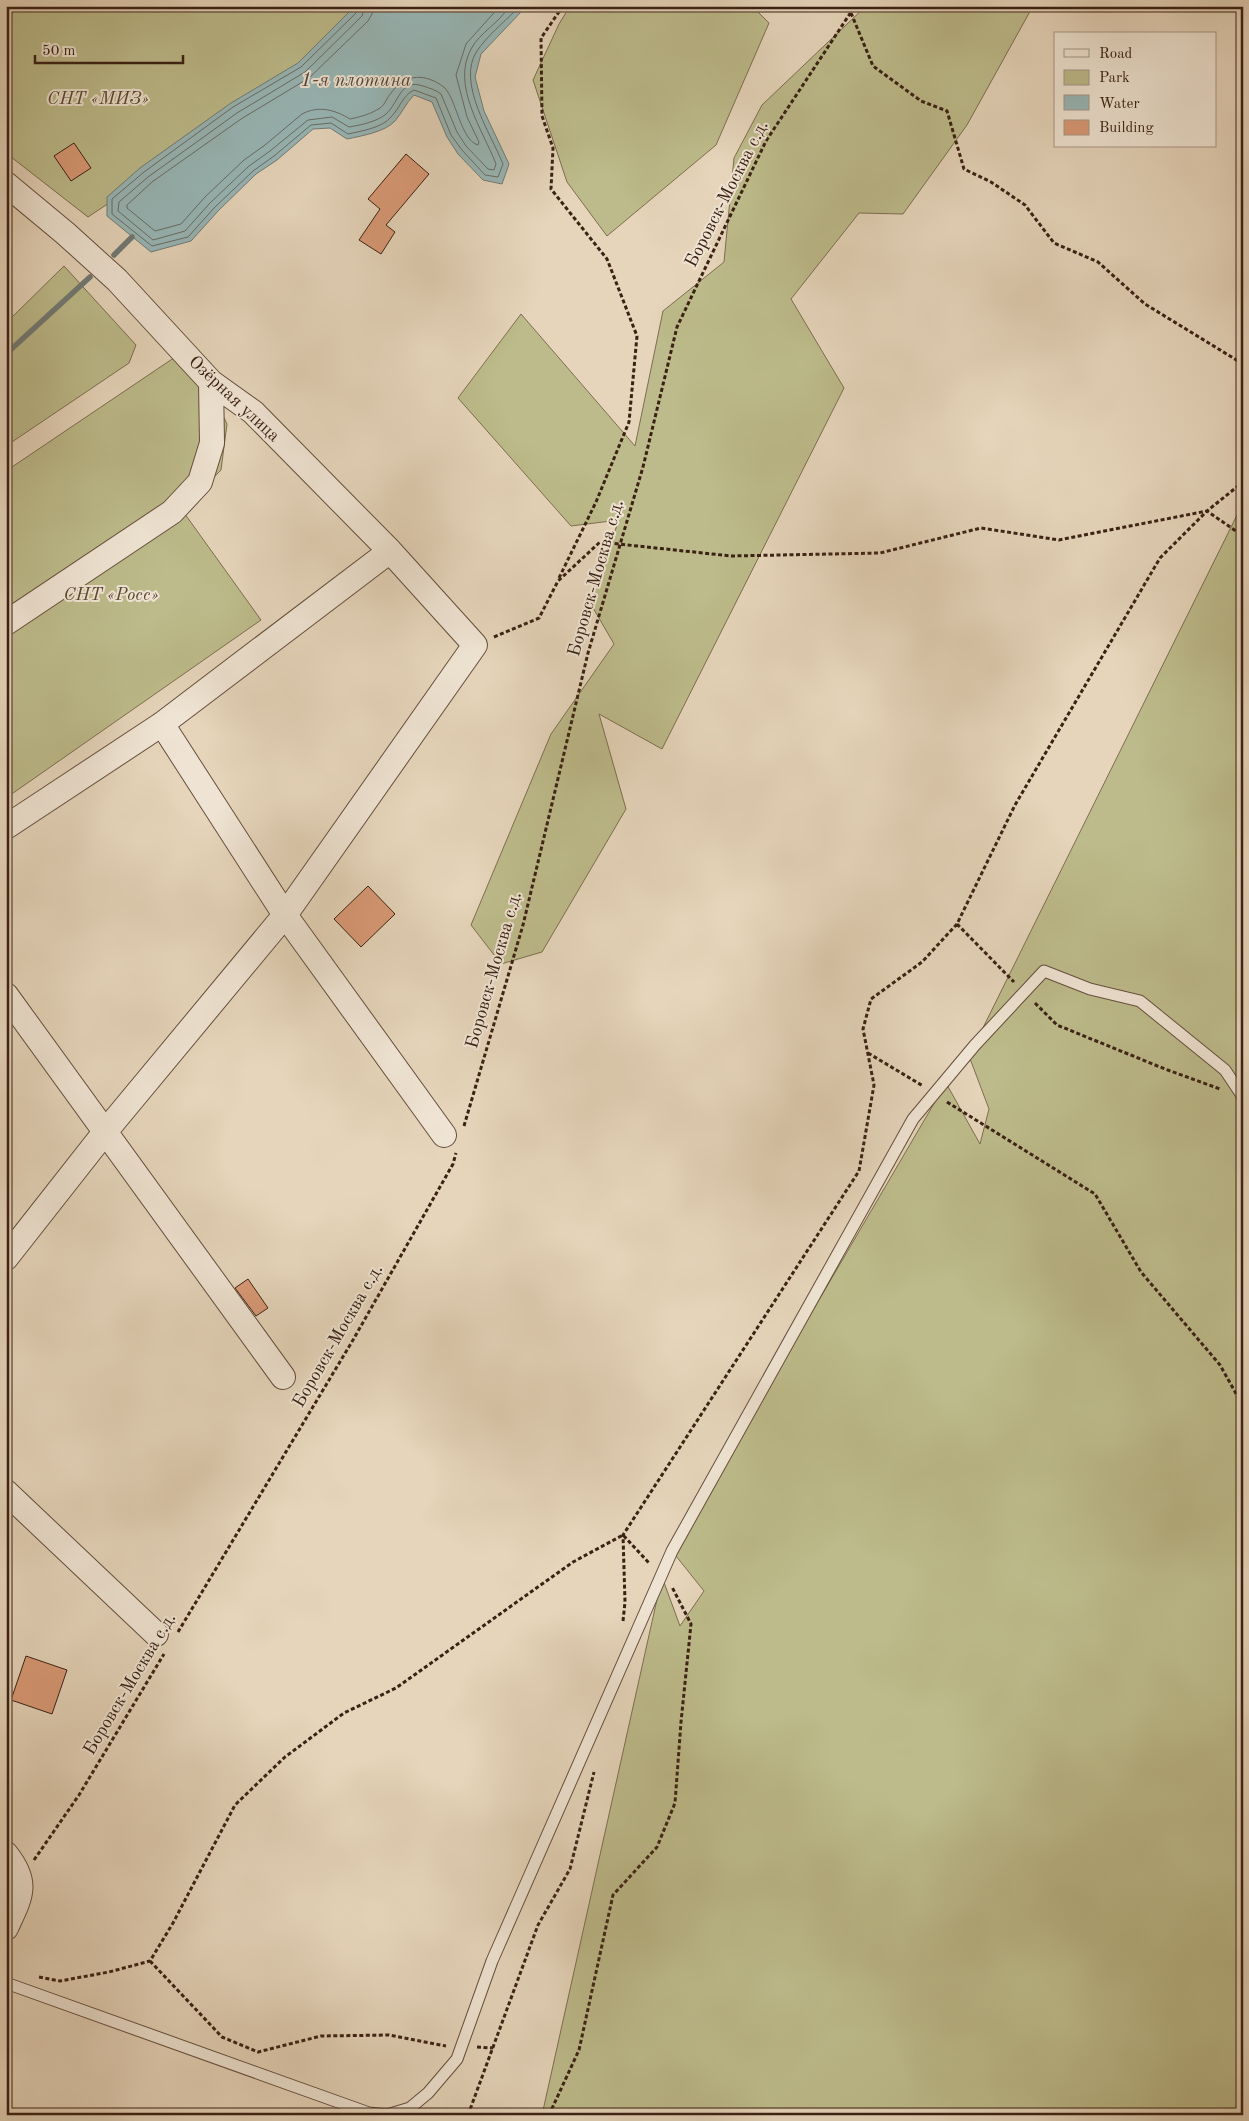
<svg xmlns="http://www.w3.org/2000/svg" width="1249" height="2121" viewBox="0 0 1249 2121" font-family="'Old Standard TT',serif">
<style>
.green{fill:#bdbb8b;stroke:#7c6e50}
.water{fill:#98b7b7;stroke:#727b76}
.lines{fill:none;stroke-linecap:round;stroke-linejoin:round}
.shore{stroke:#696c66;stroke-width:1}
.stream{stroke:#727b76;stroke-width:5.5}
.building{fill:#d99a76;stroke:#3a2114}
.lane-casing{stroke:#654e3e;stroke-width:13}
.street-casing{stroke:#654e3e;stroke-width:26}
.path{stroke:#3a2114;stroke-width:3;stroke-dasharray:4 2.5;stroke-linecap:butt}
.lane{stroke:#efe4d3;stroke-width:11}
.street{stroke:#efe4d3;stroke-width:24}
.labels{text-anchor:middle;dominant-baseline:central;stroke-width:4;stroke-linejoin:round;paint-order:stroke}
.park-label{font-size:18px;font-style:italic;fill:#5b4832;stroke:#efe4d3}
.street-label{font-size:18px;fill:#3a2114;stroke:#efe4d3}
.water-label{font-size:19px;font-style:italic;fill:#52463d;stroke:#efe4d3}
</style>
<rect width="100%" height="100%" fill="#e6d5bb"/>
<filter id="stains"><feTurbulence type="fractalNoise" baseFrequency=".004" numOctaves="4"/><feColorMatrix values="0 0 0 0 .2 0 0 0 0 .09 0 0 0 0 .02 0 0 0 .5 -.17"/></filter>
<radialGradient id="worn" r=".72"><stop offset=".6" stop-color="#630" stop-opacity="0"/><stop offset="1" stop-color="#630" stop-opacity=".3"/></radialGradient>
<path class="green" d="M6 6H378L223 127 88 217 6 153Z
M570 6H752L769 23 716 145 607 236 567 182 533 80 559 24Z
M866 6H1033L967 125 903 214 859 213 791 299 844 388 662 749 599 714 626 809 542 952 501 964 471 925 551 734 614 644 589 601 619 520 571 526 458 398 521 314 635 446 663 311 724 262 734 158 762 105Z
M64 266 136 345 129 363 6 446V323Z
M190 347 227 424 221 470 182 510 261 620 6 798V471Z
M1243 503V2115H542L662 1577 680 1626 704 1591 672 1551 946 1083 980 1144 989 1109 969 1056Z"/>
<path class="water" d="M355 6H521V12L481 54 475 77 484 111 509 164 502 184 483 180 458 154 447 137 432 102 414 95C406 103 402 113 395 121 385 132 361 136 347 139L330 128 313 129 277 160 256 174 219 210 191 241 151 252 107 216V197L140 168 231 103 298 63Z"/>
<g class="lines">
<path class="shore" d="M359 6 357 12 301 67 233 107 144 172 112 199V214L152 246 188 237 215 207 253 171 274 156 311 125 331 123 348 134C361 131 382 128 391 117 400 108 402 96 414 90L436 98 451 135 462 150 485 175 498 177 503 164C491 134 456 82 477 51 487 36 503 23 515 11L516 6
M365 6 362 16 305 72 237 113 148 177 119 202 118 211 153 240 185 231 210 203 249 166 270 151 308 120 332 117 349 127C361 125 376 122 386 114 399 103 400 78 423 86 429 88 436 90 441 94L457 132 466 146 488 169 494 170 496 164C483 130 451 86 471 49 480 32 501 22 509 6
M373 6 372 14 368 21 309 78 241 119 152 182 127 205V208L155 231 181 224 205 197 244 160 265 145 302 114C319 105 335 110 350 119 360 117 371 114 380 108 385 105 387 97 391 93 406 73 426 73 445 88 457 102 461 140 478 145L479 142 467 117 456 75 466 44 500 6"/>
<path class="stream" d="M114 255 132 237
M6 354 90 277"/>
</g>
<path class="building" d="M74 143 91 168 71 181 54 156Z
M406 154 429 174 386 225 395 232 381 254 359 240 380 209 368 199Z
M368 886 395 914 361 947 334 919Z
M248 1279 268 1308 256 1316 235 1288Z
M26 1656 67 1670 52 1714 11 1700Z"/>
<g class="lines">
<g class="lane-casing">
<path id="lane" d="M6 1983 369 2113 387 2115
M387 2115 410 2108 428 2093 457 2059 492 1961 672 1551 913 1119 975 1045 1044 971 1090 989 1140 1001 1225 1070 1243 1097"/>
</g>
<g class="street-casing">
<path id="street" d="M6 184 65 233 117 280 211 382 253 412 390 551 475 645 285 915 105 1132 6 1258
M6 623 172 512 200 482 212 443 211 382
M162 724 285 915 444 1135
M6 827 162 724 390 551
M6 995 283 1377
M6 1492 156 1634
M6 1854C30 1884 20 1897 6 1928"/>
</g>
<path class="path" d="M851 13 873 66 921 101 947 111 964 169 991 182 1025 205 1054 243 1098 262 1145 304 1243 364
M559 578 596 502 629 422 637 336 607 259 551 189 553 148 542 116 541 38 563 6
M494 637 539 618 558 581 600 542 731 556 880 553 981 528 1059 540 1207 511 1243 536
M957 924 1014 982
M1035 1003 1057 1025 1165 1069 1220 1089
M868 1053 923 1086
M947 1102 1095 1194 1141 1272 1220 1365 1243 1406
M464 1126 523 925 588 653 643 467 677 327 766 141 855 6
M623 1621 625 1602 623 1535 859 1171 874 1085 863 1029 871 999 922 962 957 924 1015 805 1160 558 1207 511 1243 482
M178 1632 353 1340 453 1164 456 1153
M34 1860 79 1795 164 1654
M150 1961 222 2037 258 2052 321 2036 389 2035 446 2046
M39 1977 60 1981 109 1972 150 1961 173 1923 235 1805 285 1757 344 1713 396 1688 573 1562 623 1535 650 1564
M477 2047 493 2048
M468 2115 538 1925 570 1869 594 1772
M549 2115 579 2050 613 1895 657 1847 675 1803 681 1722 691 1624 672 1587"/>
<use href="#lane" class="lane"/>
<use href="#street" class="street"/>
</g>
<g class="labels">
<g class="park-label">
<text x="98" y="99">СНТ «МИЗ»</text>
<text x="111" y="595">СНТ «Росс»</text>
</g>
<g class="street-label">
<text transform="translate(727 194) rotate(-63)">Боровск-Москва с.д.</text>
<text transform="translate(234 399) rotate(43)">Озёрная улица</text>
<text transform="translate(596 578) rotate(-74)">Боровск-Москва с.д.</text>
<text transform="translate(494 970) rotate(-74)">Боровск-Москва с.д.</text>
<text transform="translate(338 1336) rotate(-60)">Боровск-Москва с.д.</text>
<text transform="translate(130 1684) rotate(-59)">Боровск-Москва с.д.</text>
</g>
<g class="water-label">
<text x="356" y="81">1-я плотина</text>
</g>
</g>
<rect width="1249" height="2121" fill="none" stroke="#e6d5bb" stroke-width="25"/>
<rect x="8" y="8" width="1234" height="2106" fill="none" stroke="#3a2114" stroke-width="2.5"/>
<rect x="12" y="12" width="1224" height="2096" fill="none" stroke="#3a2114"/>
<rect x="1054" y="32" width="162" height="115" fill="#efe4d3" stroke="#a79687"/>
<rect x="1064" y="49" width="25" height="8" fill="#efe4d3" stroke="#a79687"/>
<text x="1099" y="58" font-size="15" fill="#3a2114">Road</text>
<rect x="1064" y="70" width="25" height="15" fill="#bdbb8b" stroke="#a79687"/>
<text x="1099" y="82" font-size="15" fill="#3a2114">Park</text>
<rect x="1064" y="95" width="25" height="15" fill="#98b7b7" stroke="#a79687"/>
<text x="1099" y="108" font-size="15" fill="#3a2114">Water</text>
<rect x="1064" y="120" width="25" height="15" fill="#d99a76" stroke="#a79687"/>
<text x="1099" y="132" font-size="15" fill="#3a2114">Building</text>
<path d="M35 55v8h148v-8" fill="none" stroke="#3a2114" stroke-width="2.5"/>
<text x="42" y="55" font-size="15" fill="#3a2114" stroke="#efe4d3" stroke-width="4" paint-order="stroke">50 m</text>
<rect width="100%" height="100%" filter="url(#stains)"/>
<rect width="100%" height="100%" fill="url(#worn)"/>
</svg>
